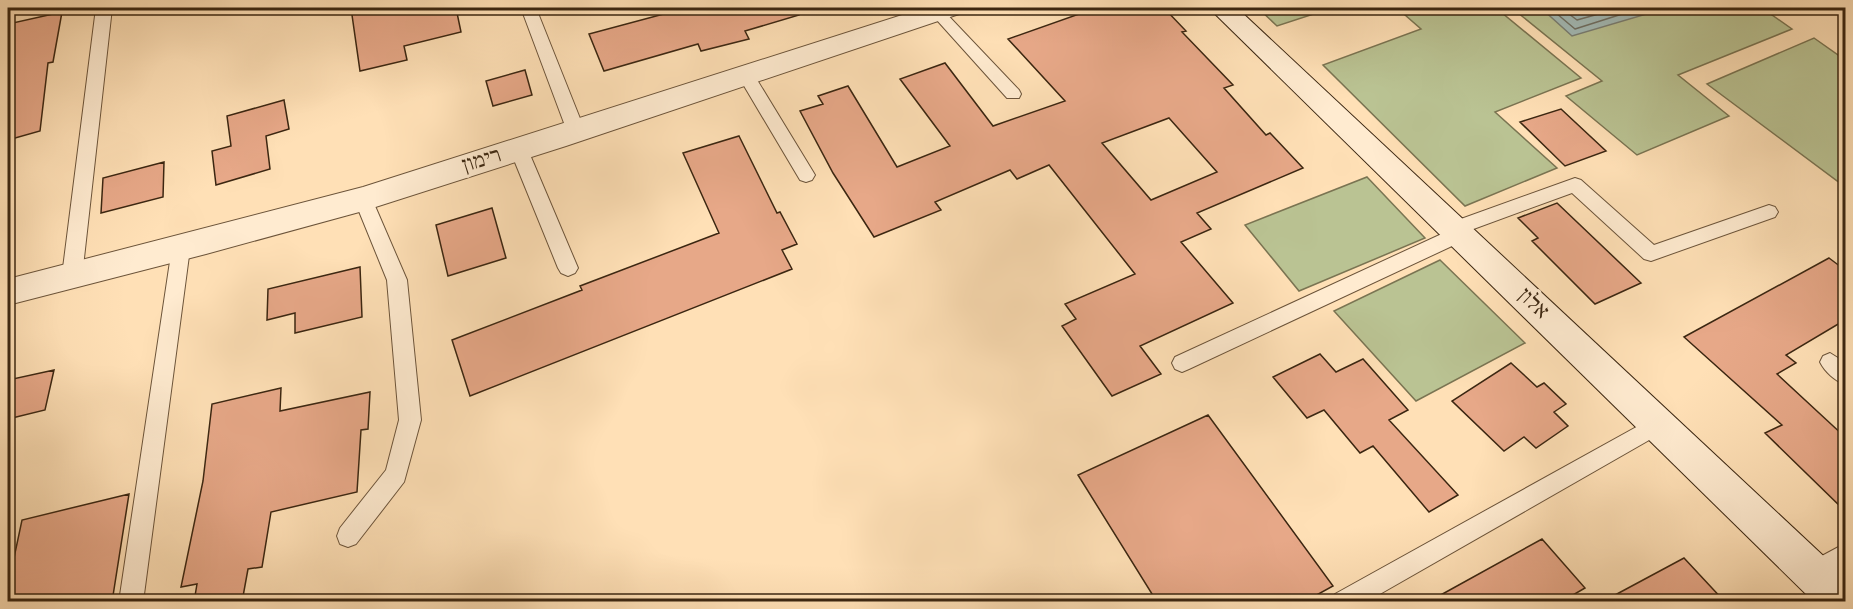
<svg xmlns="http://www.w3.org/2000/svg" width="1853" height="609" viewBox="0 0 1853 609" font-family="Vollkorn,'Frank Ruhl Libre',serif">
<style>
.green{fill:#bac393;stroke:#7a7452;stroke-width:1.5}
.water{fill:#a3bbb7;stroke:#797f75;stroke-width:1.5}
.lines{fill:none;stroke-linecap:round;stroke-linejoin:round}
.shore{stroke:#6f7064;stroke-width:1.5}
.building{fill:#e7a888;stroke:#3b2611;stroke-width:1.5;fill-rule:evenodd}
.lane-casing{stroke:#6c543a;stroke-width:2}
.street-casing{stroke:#6c543a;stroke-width:2}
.secondary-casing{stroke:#3b2611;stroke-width:2}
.lane{fill:#ffebd0;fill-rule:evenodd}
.street{fill:#ffebd0;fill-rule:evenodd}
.secondary{fill:#ffebd0;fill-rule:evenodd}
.labels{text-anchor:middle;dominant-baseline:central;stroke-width:6;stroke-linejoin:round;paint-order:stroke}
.street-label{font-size:22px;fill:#3b2611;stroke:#ffebd0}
</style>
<rect width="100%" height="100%" fill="#ffe0b6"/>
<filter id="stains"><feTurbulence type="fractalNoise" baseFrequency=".00333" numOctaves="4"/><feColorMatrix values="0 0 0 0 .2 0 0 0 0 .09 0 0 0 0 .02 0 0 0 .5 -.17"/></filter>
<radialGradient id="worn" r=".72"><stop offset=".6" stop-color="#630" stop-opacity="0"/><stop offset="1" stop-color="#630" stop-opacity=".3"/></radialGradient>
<path class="green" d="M1258 8H1332L1277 26Z
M1397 8H1496L1581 78 1495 112 1557 168 1465 206 1323 65 1421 29Z
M1512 8H1762L1792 29 1678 75 1729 116 1637 155 1566 96 1602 81Z
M1814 38 1845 60 1846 185 1844 186 1707 84Z
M1367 177 1425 238 1299 291 1245 225Z
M1440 260 1525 343 1416 401 1334 311Z"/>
<path class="water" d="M1541 8H1644L1650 13 1572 36Z"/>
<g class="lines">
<path class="shore" d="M1550 8 1575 29 1641 8
M1561 8 1577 20 1620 8"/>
</g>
<path class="building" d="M351 8H456L461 32 404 46 407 60 360 71Z
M686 8H798L799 15 745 31 749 39 701 51 698 44 604 71 589 34Z
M1096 8H1164L1186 31 1182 32 1233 85 1224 88 1266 135 1270 133 1303 168 1197 213 1211 229 1181 242 1233 303 1140 346 1161 374 1112 396 1062 326 1076 319 1065 304 1135 274 1049 165 1017 179 1010 170 935 202 941 210 874 237 833 173 800 111 823 104 818 96 848 86 897 167 950 146 900 79 945 63 993 126 1065 101 1008 39ZM1169 118 1217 172 1151 200 1102 143Z
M62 12 53 62 48 63 40 131 8 140V24Z
M525 70 532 95 493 106 486 81Z
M284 100 289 129 266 136 270 169 216 185 212 151 231 146 227 116Z
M1561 109 1606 151 1565 166 1520 122Z
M739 136 777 213 780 212 797 244 782 250 792 269 470 396 452 340 582 290 580 286 719 233 683 153Z
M164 162 163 197 101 213 103 178Z
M1557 203 1641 283 1595 304 1532 241 1538 238 1518 218Z
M492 208 506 258 448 276 436 225Z
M1829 258 1845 270V320L1786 355 1796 363 1777 374 1845 437V511L1765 433 1782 425 1684 337Z
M360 267 362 317 295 333V313L267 320 268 289Z
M1320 354 1336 372 1363 359 1408 410 1389 420 1458 495 1429 512 1373 446 1360 453 1324 410 1307 418 1273 377Z
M1511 363 1537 387 1544 383 1566 404 1554 412 1568 426 1536 448 1524 437 1504 451 1452 401Z
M54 370 45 410 8 419V380Z
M281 388 280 411 370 392 368 429 361 430 357 492 271 512 262 567 248 569 242 602H194L197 584 181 587 203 481 212 404Z
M1208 415 1333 586 1304 602H1157L1078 475Z
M129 494 112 602H8V586L22 520Z
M1542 539 1585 588 1561 602H1428Z
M1684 558 1725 602H1602Z"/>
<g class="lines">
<g class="lane-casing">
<path id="lane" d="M96 8H112L82 276 79 281 72 284 65 281 62 276Z
M521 8H536L585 131 582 135 576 137 570 135 567 131Z
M926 8H941L1019 90 1021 94 1019 98H1007Z
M745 68 751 70 812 170 815 175 812 180 806 182 800 180 737 74 739 70Z
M519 144 525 145 528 150 578 268 575 273 568 276 561 273 558 268 510 150 513 145Z
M1575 178 1581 180 1654 245 1769 205 1775 207 1778 212 1775 217 1651 261 1644 259 1572 193 1468 231 1469 234 1467 239 1189 369 1182 372 1175 369 1172 363 1175 357 1446 232 1445 229 1447 224Z
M363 192 369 194 372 199 407 280 421 420 404 482 356 544 348 547 340 544 337 536 340 528 386 470 399 420 387 280 354 199 357 194Z
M181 241 188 243 190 248 143 602H119L172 248 174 243Z
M1830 353 1846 363V385C1835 381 1825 372 1820 362L1823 356Z
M1658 415 1665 417 1669 424 1665 431 1366 602H1331L1335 594Z"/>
</g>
<g class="street-casing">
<path id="street" d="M924 8H963L959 14 566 146 363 211 206 254 8 305V279L363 187Z
M1846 543V583L1819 597 1805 591 1799 578 1805 565Z"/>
</g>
<g class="secondary-casing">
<path id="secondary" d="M1209 8H1237L1846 577V602H1814Z"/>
</g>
<use href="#lane" class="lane"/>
<use href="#street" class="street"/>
<use href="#secondary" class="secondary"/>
</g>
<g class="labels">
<g class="street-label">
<text transform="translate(482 161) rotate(-17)">רימון</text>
<text transform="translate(1533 304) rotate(44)">אלון</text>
</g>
</g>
<rect width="1853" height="609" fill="none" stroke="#ffe0b6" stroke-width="30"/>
<rect x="9" y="9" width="1835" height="591" fill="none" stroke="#3b2611" stroke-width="3"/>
<rect x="15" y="15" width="1823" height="579" fill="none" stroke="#3b2611" stroke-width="1.5"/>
<rect width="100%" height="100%" filter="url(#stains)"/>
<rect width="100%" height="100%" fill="url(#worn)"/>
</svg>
